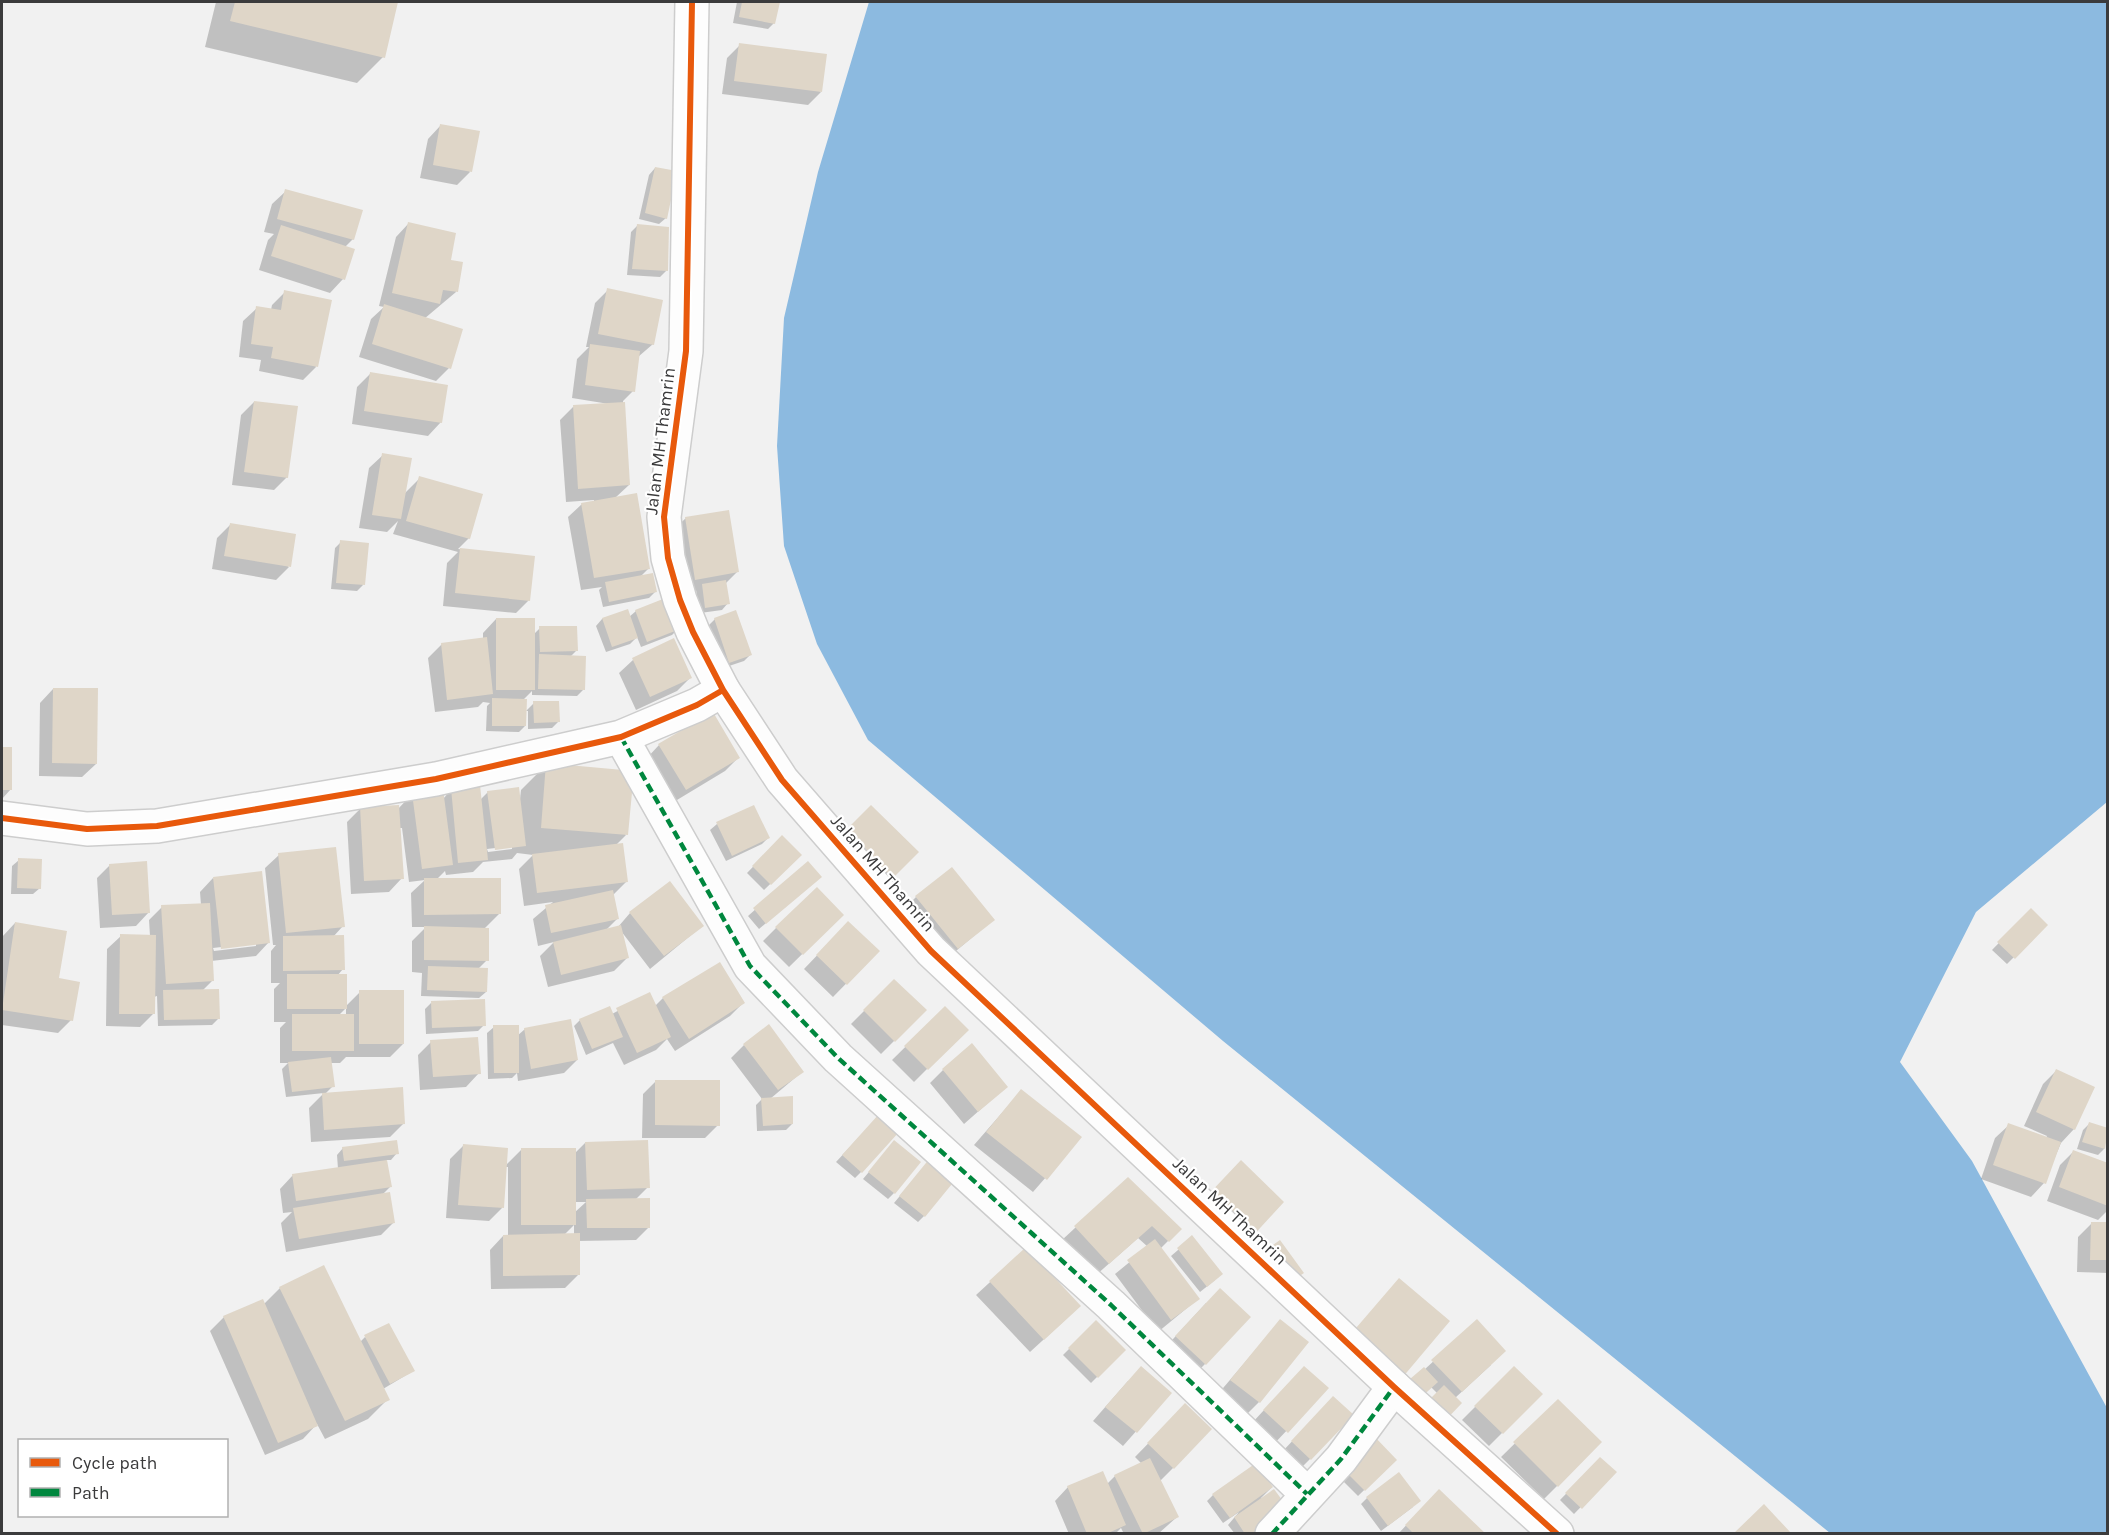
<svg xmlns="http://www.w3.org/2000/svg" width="2109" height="1535" viewBox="0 0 2109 1535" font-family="Karla,sans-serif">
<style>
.water{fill:#8cbae0}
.shadow{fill:#0003;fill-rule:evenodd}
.building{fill:#dfd6c8}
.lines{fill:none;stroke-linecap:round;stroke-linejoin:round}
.street-casing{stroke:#cdcdcd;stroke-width:36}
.secondary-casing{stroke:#cdcdcd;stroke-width:36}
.street{stroke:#fdfdfd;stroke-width:33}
.secondary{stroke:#fdfdfd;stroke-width:33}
.quiet{stroke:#00873e;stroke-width:4.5;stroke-dasharray:9 4.5;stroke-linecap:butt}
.cycleway-casing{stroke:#fff;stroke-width:10}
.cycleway{stroke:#e8590c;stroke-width:6}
.labels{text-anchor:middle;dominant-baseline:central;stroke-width:4.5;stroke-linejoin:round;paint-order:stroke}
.street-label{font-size:18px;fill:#3b3b3c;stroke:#fff}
</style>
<rect width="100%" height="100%" fill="#f1f1f1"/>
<path class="water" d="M869 2H2107V802L1976 912 1900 1062 1972 1161 2107 1408V1533H1830L1223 1041 868 740 817 644 784 546 777 446 784 318 818 172Z"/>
<path class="shadow" d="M216 2H397L383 57 357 83 205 47Z
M737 2H778L774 23 768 29 733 23Z
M740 45 821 92 808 105 722 94 727 58Z
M441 125 470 172 457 185 420 178 428 139Z
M655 168 666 218 659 224 639 219 649 175Z
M286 191 353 239 345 247 343 279 330 293 259 270 268 240 274 234 264 232 272 204Z
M409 223 449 261 456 292 424 319 449 368 436 381 359 357 371 319 384 307 379 306 396 237Z
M637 226 667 270 660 277 627 275 631 232Z
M608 290 653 344 638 357 633 391 623 401 629 485 615 498 649 568 640 577 655 592 649 598 603 607 599 590 602 587 581 590 568 517 582 504 594 502V500L566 502 560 420 573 407 609 404 572 398 577 359 589 347H586L595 303Z
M285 292 316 367 303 380 259 371 261 360 239 357 243 321 257 308 271 310 272 305Z
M370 374 441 422 428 436 352 424 357 387Z
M254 402 287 477 274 490 232 485 241 415Z
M383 455 404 494 420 478 469 538 458 549 533 557 529 600 516 613 443 606 447 563 458 552 393 534 398 521 387 532 359 528 369 468Z
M686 518 737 572 725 584 728 603 722 610 700 613 696 590 682 593 672 531Z
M230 525 289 567 276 580 212 569 217 538Z
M341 542 363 585 357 591 331 589 335 548Z
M627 611 629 617 636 611 679 628 672 635 641 647 637 637 630 644 606 652 596 626 602 619Z
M496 619 534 634 540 628 576 651 570 657 583 690 577 696 532 695V691L522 701 525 726 519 732 486 731 487 706 490 703 483 702 478 707 435 712 428 658 442 644 483 639V633Z
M715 619 750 655 744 661 723 668 708 626Z
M673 640 690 678 677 691 636 710 619 673 633 660Z
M53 689 96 764 82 777 39 776 40 703Z
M534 703 558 722 552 728 528 729V711H526Z
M659 745 738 758 725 771 672 803 646 759Z
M2 748H11V789L2 799Z
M547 764 626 835 616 845 626 882 613 895 618 918 606 930 618 927 630 913 702 926 650 969 621 931 627 958 614 971 548 987 540 956 554 942 538 946 533 919 553 902 524 906 519 869 533 855 517 853 512 859 483 862 473 872 446 875 445 871 436 880 500 913 484 929 487 960 478 969 486 992 479 998 421 996 422 973 412 972V941L426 927H412L411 893 425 880 409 882 402 828H399L402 878 389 892 351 894 347 822 360 809H398L412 794 443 799 451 790 480 800 488 792 520 799 521 790ZM512 846V849L488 852 487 849Z
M753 807 768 838 762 844 726 861 710 830 717 824Z
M782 837 800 855 764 890 747 873Z
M833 845 916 852 879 890Z
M279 855 343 926 333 937 343 969 337 976 346 1006 360 992 403 1044 390 1057H346L340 1063H330L333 1086 325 1094 404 1123 390 1137 311 1142 309 1108 324 1093 286 1097 282 1069 288 1063H280V1028L286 1022H274V989L280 983H271V951L276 945H273L265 868ZM346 1008V1015H339Z
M19 860 40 888 33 894H11L12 866Z
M808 863 813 883 759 929 748 916Z
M110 865 149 912 136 926 100 928 97 878Z
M213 878 269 942 256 956 211 961 212 981 202 991 218 1019 212 1025 158 1026 157 996 154 997 153 1014 140 1027 106 1026 107 949 121 936H150L149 920 162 907 201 905 200 892ZM256 943V946L214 951 213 948Z
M916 897 993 920 944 961 903 910Z
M2031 910 2046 925 2007 964 1992 950Z
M842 915 789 967 763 941 776 928Z
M15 923 57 979 71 1020 58 1033 2 1025V937Z
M848 923 878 951 833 997 804 969Z
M894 981 925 1010 881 1054 851 1024Z
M649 994 655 1006 663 998 743 1003 730 1016 675 1051 667 1039 656 1050 624 1065 613 1043 586 1055 574 1026 580 1020 612 1014Z
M431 1003 484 1025 478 1031 426 1034 425 1009Z
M945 1008 966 1030 914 1082 892 1060Z
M494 1027 517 1036 525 1029 577 1060 564 1073 518 1081 517 1073 512 1078 488 1079 487 1033Z
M431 1042 479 1073 466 1087 420 1090 418 1055Z
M744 1045 802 1072 770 1099 792 1124 786 1130 757 1131 756 1105 762 1099 731 1058Z
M943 1070 1006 1087 964 1124 930 1083Z
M2056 1071 2074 1129 2061 1143 2044 1183 2031 1197 1981 1179 1995 1138 2009 1125 2046 1138 2047 1136 2024 1126 2043 1084Z
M656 1081 718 1125 705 1138H642L643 1094Z
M1021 1091 1080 1138 1033 1192 974 1145Z
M873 1122 861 1172 855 1178 836 1162Z
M2089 1124 2108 1130 2104 1149 2098 1155 2077 1149 2083 1130Z
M894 1142V1193L888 1199 863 1179Z
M585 1143 648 1187 635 1200 649 1227 636 1240 578 1241V1275L565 1288 491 1289 490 1250 503 1236H508V1167H506L502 1208 489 1221 446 1218 450 1159 463 1146 506 1165 521 1150 574 1154ZM574 1202H586L574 1213ZM574 1225V1235H564Z
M343 1148 397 1153 391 1160H386L390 1187 382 1195 394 1222 381 1235 286 1252 281 1223 292 1212 283 1213 280 1189 293 1175 338 1169 337 1155Z
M2073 1152 2108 1165V1210L2098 1220 2047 1201 2060 1165Z
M924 1167V1216L918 1222 894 1203Z
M1128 1179 1180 1229 1160 1249 1198 1299 1158 1332 1115 1274 1148 1247 1138 1238 1095 1276 1062 1240Z
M2092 1223 2108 1224V1273L2077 1272 2078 1237Z
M1192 1238 1215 1280 1200 1292 1171 1256Z
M1026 1249 1066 1319 1030 1352 976 1295Z
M280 1288 360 1342 365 1337 413 1371 383 1389 388 1399 368 1419 325 1439 317 1424 303 1439 265 1455 210 1331 224 1317 264 1304Z
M1206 1303 1205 1364 1192 1377 1163 1350Z
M1280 1321 1259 1402 1246 1415 1218 1394Z
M1477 1321 1491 1365 1455 1398 1437 1393 1431 1387 1424 1370Z
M1096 1322 1124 1350 1091 1383 1063 1355Z
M1514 1368 1541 1394 1489 1446 1462 1420Z
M1128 1381 1170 1393 1123 1446 1093 1421Z
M1291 1381 1327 1388 1273 1445 1251 1424Z
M1558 1401 1600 1443 1544 1499 1501 1457Z
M1320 1412 1310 1459 1297 1472 1279 1455Z
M1172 1419 1173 1468 1160 1481 1177 1517 1158 1534H1124L1121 1528 1115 1534H1069L1055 1501 1068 1487 1107 1484 1115 1476 1142 1464 1135 1457Z
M1600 1459 1615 1472 1574 1514 1560 1500Z
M1395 1460 1358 1496 1336 1474Z
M1272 1487 1261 1498 1259 1534H1235L1228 1525 1239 1512 1223 1523 1207 1501 1213 1495Z
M1367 1498 1413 1507 1381 1531 1361 1504Z
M1426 1504 1484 1534H1398Z"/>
<path class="building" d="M235 2H398L385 58 230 21Z
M742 2H780L775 24 739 17Z
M739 43 827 54 822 92 734 81Z
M440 124 480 131 472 172 433 165Z
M655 167 677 171 667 219 645 213Z
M285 189 363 210 354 240 277 219Z
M408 222 456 233 451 260 463 262 458 292 443 290 440 304 392 293Z
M637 224 669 227 668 271 632 269Z
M281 225 355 249 345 280 271 256Z
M607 288 663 300 654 345 598 334Z
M284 290 332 300 318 367 271 358 273 347 251 344 256 306 281 310Z
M384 304 463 329 451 369 372 344Z
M590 344 640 351 635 392 585 385Z
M370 372 448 385 442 423 364 411Z
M254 401 298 406 288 478 244 472Z
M625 402 630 485 578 489 573 405Z
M382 453 412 458 401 519 372 515Z
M419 476 483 494 470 539 406 521Z
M637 493 650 569 594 578 581 503Z
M729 510 739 572 695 580 685 517Z
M230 523 296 534 291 567 224 556Z
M340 540 369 543 365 585 336 583Z
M460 548 535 556 530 601 455 593Z
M653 573 657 592 609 602 605 582Z
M726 580 730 604 705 608 702 584Z
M668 597 680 629 647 642 635 610Z
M628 609 638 638 612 647 602 618Z
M736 610 752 655 729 663 714 618Z
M496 618H535V690H496Z
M539 626H577L578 651 540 652Z
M487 637 493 694 447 700 441 643Z
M674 638 692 678 650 697 632 658Z
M539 654 586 656 585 690 538 689Z
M53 688H98L97 764 52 763Z
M492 698 527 699 526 726H492Z
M533 701H559L560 722 534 723Z
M713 712 740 758 686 790 658 744Z
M2 747H12V790H2Z
M546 763 634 771 628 835 541 828Z
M480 785 488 860 458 863 451 788Z
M519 787 526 846 495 850 487 791Z
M443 789 453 865 422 869 412 793Z
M399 805 404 879 364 881 360 807Z
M754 805 770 838 732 856 716 822Z
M871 805 919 852 893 878 845 831Z
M782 835 802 855 771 885 752 866Z
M623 843 628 882 537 893 532 854Z
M336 847 345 927 286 933 278 853Z
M18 858 42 859 41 889 17 888Z
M147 861 150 913 112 915 109 864Z
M808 861 822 877 766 924 753 908Z
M952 867 995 920 958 949 915 896Z
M262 871 270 943 221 949 213 877Z
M424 878H501V914L424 915Z
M670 881 704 926 664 956 629 912Z
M817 887 844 915 803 955 775 927Z
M613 890 619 919 551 933 545 905Z
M210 903 214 981 166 984 161 905Z
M2031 908 2048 925 2015 959 1997 942Z
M848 921 880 951 847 985 816 955Z
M15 922 67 931 59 978 80 982 73 1021 2 1010Z
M621 925 629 958 561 975 553 942Z
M424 926 489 928V961L424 960Z
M120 934 156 935 155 1014H119Z
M344 935 345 970 283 971V936Z
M720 962 745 1003 689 1039 662 997Z
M428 966 488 968 487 992 427 990Z
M287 974H347V1009H287Z
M894 979 927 1010 895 1042 863 1010Z
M219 989 220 1019 164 1020 163 990Z
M359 990H404V1044H359Z
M650 992 671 1037 637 1053 616 1008Z
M485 999 486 1026 432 1028 431 1001Z
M610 1006 623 1037 592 1049 579 1019Z
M945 1006 969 1030 928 1070 904 1046Z
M292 1014H354V1051H292Z
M571 1019 578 1060 531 1069 524 1028Z
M769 1024 804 1072 778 1090 743 1044Z
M493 1025H519V1073H494Z
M478 1037 481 1074 433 1077 430 1040Z
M972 1043 1008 1087 978 1112 942 1069Z
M331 1057 335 1087 292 1092 288 1062Z
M2056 1069 2095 1087 2075 1130 2036 1112Z
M655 1080H720V1126L655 1125Z
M403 1087 405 1124 324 1130 322 1093Z
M1021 1089 1082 1137 1047 1180 986 1132Z
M793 1096V1124L763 1126 761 1098Z
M879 1114 899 1132 862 1173 842 1155Z
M2089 1122 2108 1128 2105 1149 2082 1142Z
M2008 1123 2061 1142 2046 1184 1993 1165Z
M397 1140 399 1154 344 1161 342 1147Z
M648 1140 650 1188 587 1190 585 1142Z
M894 1140 921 1162 895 1194 868 1172Z
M463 1144 508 1148 504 1208 458 1205Z
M521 1148H576V1225H521Z
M2073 1150 2108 1163V1206L2059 1187Z
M930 1158 956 1179 925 1217 899 1196Z
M387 1160 392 1187 296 1201 292 1174Z
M1241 1160 1284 1202 1250 1239 1206 1197Z
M1128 1177 1182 1229 1169 1242 1152 1226 1109 1264 1074 1226Z
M390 1192 395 1223 299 1239 293 1208Z
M650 1198V1228H587L586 1199Z
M2091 1222H2108V1260H2090Z
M580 1233V1275L503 1276V1235Z
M1192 1235 1223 1274 1207 1287 1177 1248Z
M1155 1239 1200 1299 1171 1320 1127 1260Z
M1280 1240 1304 1273 1286 1285 1263 1252Z
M1026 1247 1081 1306 1044 1340 989 1281Z
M324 1265 390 1400 345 1421 279 1287Z
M1399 1278 1450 1321 1402 1378 1350 1335Z
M1220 1288 1251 1317 1206 1365 1175 1336Z
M263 1299 318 1426 278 1443 223 1316Z
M1280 1319 1309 1342 1260 1403 1230 1380Z
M1477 1319 1506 1351 1462 1392 1431 1360Z
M1096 1320 1126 1350 1098 1378 1068 1348Z
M389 1323 415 1371 390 1384 364 1335Z
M1141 1366 1172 1393 1137 1433 1105 1407Z
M1304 1366 1329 1388 1288 1433 1263 1410Z
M1514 1366 1543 1394 1503 1434 1474 1406Z
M1424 1367 1438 1382 1417 1401 1403 1385Z
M1444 1385 1462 1403 1441 1425 1422 1407Z
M1333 1396 1354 1415 1311 1460 1291 1441Z
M1558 1399 1602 1442 1558 1487 1513 1442Z
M1185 1403 1212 1429 1174 1469 1147 1443Z
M1373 1435 1397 1460 1365 1491 1341 1467Z
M1600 1457 1617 1472 1582 1509 1565 1493Z
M1150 1458 1179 1517 1143 1534 1114 1475Z
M1256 1463 1273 1487 1230 1518 1212 1494Z
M1103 1471 1126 1525 1106 1534H1087L1067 1486Z
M1399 1472 1421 1501 1388 1526 1366 1497Z
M1274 1489 1290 1511 1259 1534H1245L1234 1517Z
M1439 1489 1486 1534H1414L1405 1525Z
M1764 1504 1792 1534H1733Z"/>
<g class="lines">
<g class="street-casing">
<path id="street" d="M621 737 750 966 838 1058 1111 1305 1307 1494
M2 818 87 829 157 826 436 779 621 737 697 705 723 690
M1272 1534 1341 1459 1394 1387"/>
</g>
<g class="secondary-casing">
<path id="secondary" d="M692 2 686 351 664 517 668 558 680 600 693 632 723 690 782 780 931 951 1394 1387 1557 1534"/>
</g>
<use href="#street" class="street"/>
<use href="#secondary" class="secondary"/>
<path class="quiet" d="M621 737 750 966 838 1058 1111 1305 1307 1494
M1272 1534 1341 1459 1394 1387"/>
<g class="cycleway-casing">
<path id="cycleway" d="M692 2 686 351 664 517 668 558 680 600 693 632 723 690 782 780 931 951 1394 1387 1557 1534
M2 818 87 829 157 826 436 779 621 737 697 705 723 690"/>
</g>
<use href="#cycleway" class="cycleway"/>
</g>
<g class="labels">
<g class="street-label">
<text transform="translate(660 441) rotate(-83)">Jalan MH Thamrin</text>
<text transform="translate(883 873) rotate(49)">Jalan MH Thamrin</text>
<text transform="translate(1230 1211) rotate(43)">Jalan MH Thamrin</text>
</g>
</g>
<rect width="2109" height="1535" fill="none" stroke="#3b3b3c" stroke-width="6"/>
<rect x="18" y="1439" width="210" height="78" fill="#ffffff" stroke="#b1b1b1" stroke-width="1.5"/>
<rect x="30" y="1458" width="30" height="9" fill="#e8590c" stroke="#b1b1b1" stroke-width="1.5"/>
<text x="72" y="1469" font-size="18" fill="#3b3b3c">Cycle path</text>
<rect x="30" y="1488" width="30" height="9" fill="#00873e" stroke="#b1b1b1" stroke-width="1.5"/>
<text x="72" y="1499" font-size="18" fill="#3b3b3c">Path</text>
</svg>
